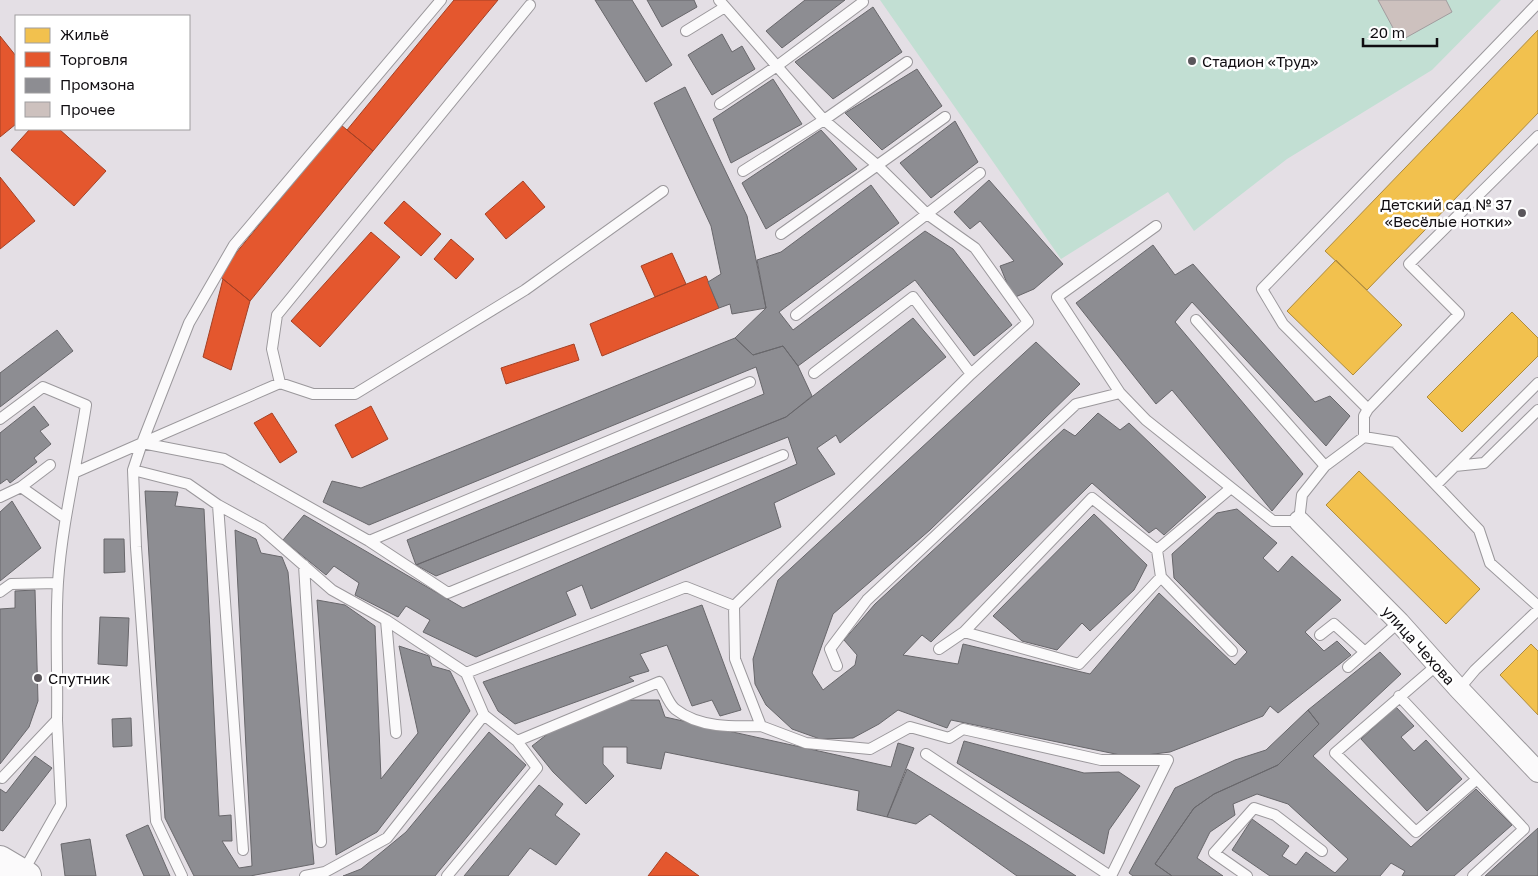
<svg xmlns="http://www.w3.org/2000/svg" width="1538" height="876" viewBox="0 0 1538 876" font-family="'Golos Text',sans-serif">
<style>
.green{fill:#c2dfd3}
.homes{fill:#f2c14e;stroke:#ae8b3c}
.shops{fill:#e4572e;stroke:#a44125}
.industry{fill:#8d8d92;stroke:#68676b}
.building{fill:#cdc1be;stroke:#a19c9e}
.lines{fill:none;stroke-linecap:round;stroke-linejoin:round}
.service-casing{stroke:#9b989c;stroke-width:12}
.minor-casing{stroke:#9b989c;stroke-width:22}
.secondary-casing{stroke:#9b989c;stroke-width:30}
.service{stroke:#fbfafb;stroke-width:10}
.minor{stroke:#fbfafb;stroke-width:20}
.secondary{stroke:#fbfafb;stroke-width:28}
.poi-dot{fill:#5a565b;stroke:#fff;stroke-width:2}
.labels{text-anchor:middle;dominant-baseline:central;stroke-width:5;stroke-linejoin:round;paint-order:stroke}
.poi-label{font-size:15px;fill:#100d11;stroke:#fff;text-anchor:start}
.street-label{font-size:15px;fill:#100d11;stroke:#fff}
</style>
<rect width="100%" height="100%" fill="#e4dfe5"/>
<path class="green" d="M880 0H1501L1432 70 1287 159 1194 231 1168 192 1061 259Z"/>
<path class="homes" d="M1538 30V113L1367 290 1325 251Z
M1336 260 1402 325 1353 375 1287 311Z
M1512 312 1538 338V356L1462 432 1427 397Z
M1359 471 1480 589 1446 624 1326 505Z
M1531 644 1538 651V715L1500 675Z"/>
<path class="shops" d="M454 0H498L373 151 347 130Z
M0 36 16 56V124L0 137Z
M341 125 373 151 250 301 218 275Z
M30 129H59L106 171 74 206 11 150Z
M0 177 35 221 0 249Z
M523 181 545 207 506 239 485 214Z
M404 201 441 234 421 256 384 223Z
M371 232 400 257 320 347 291 321Z
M451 239 474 259 456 279 434 259Z
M672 253 686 284 655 297 641 266Z
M706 276 719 308 602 356 590 324Z
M223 279 250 301 231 370 203 357Z
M574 344 579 360 506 384 501 368Z
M371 406 388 439 352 458 335 425Z
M272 413 297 452 280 463 254 423Z
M666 852 699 876H648Z"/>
<path class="industry" d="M595 0H632L672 65 646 82Z
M647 0H694L697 7 662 27Z
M805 0H845L782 48 766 31Z
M873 7 902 52 833 99 795 62Z
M722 34 732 52 742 46 755 69 712 95 688 55Z
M917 69 942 106 882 150 845 113Z
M773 79 802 124 731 163 713 119Z
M685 87 747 216 766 308 732 314 730 304 719 308 708 282 721 274 711 226 654 103Z
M955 121 978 162 931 198 900 163Z
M821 130 857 169 766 229 742 183Z
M989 180 1063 264 1034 289 1013 298 1000 266 1014 261 980 221 970 229 954 212Z
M871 185 899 223 779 312 793 330 925 231 953 249 1012 325 974 356 915 280 798 366 783 346 753 355 735 338 766 308 757 260 781 252Z
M1153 245 1175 275 1193 264 1315 402 1330 396 1350 416 1326 446 1192 302 1175 322 1303 474 1272 511 1172 390 1156 404 1076 303Z
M913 318 946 357 840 443 836 435 817 448 835 474 774 503 781 527 591 609 582 585 566 592 576 615 476 657 423 632 430 620 406 606 398 617 355 595 359 583 334 566 326 575 283 540 304 515 463 608 797 464 788 437 436 576 416 565 786 417Z
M57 330 73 351 0 407V373Z
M735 338 753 355 783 346 798 366 812 396 786 417 416 565 407 540 764 394 756 367 369 525 323 502 332 481 361 488Z
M1036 342 1080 384 930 530 833 614 812 673 823 690 855 665 857 655 844 640 875 604 1064 429 1075 436 1098 413 1120 430 1129 423 1206 497 1164 535 1156 528 1149 533 1092 483 931 642 922 635 903 655 958 664 963 644 1090 674 1159 593 1235 665 1247 652 1174 578 1172 554 1217 513 1237 509 1277 543 1263 558 1278 572 1292 556 1341 600 1305 632 1324 651 1337 641 1351 655 1278 713 1270 706 1263 716 1170 752 1130 757 951 720 947 728 898 710 879 724 853 738 820 739 792 729 766 705 755 684 753 659 778 580Z
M34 406 49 425 40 431 51 444 34 458 37 462 10 483 7 479 0 484V433Z
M145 491 178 492 175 506 204 509 219 816 231 815 232 841H222L239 868 252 866 235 530 256 539 261 553 282 557 288 572 314 864 250 876H194L165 818Z
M12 501 41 548 0 581V512Z
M1094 514 1147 565 1134 590 1090 631 1082 623 1057 650 1022 641 993 616Z
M104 539H124L125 572 104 573Z
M35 590 38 701 29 727 0 764V609L15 608V591Z
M317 600 345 605 375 626 381 779 418 733 399 646 429 656 432 666 450 671 470 711 377 832 336 855Z
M702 605 741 710 720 716 712 700 692 706 667 645 640 654 649 671 629 677 634 681 515 724 498 711 483 682Z
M100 617 129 618 127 666 98 664Z
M1380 652 1401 674 1313 756 1411 847 1476 789 1512 825 1454 876H1402L1405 871 1391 863 1380 876H1270L1232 850 1252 819 1289 846 1282 856 1296 865 1306 852 1335 873 1348 859 1288 804 1257 794 1233 804 1235 815 1210 832 1197 858 1223 876H1172L1155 864 1194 808 1214 794 1278 765 1319 724 1308 710Z
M623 700H659L665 717 891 767 898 743 914 748 887 817 857 810 859 791 665 752 661 769 627 763V747H603V764L614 776 586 804 553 772 532 746 554 729Z
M1396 707 1414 726 1401 737 1414 751 1426 740 1462 779 1427 811 1361 739Z
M1308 710 1319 724 1278 765 1214 794 1194 808 1155 864 1172 876H1133L1129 873 1175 788 1235 760 1266 750Z
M131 718 132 746 113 747 112 719Z
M489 732 526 765 435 876H343L361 869 406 832Z
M964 741 1084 773 1119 772 1140 786 1109 830 1104 854 957 763Z
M35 756 52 768 3 831 0 830V789L6 793Z
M907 769 1028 845 1076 876H1017L930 814 916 824 887 817Z
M539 785 563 804 555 815 580 834 556 865 530 848 508 876H464Z
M148 825 170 876H144L126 835Z
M1538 828V876H1485Z
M90 839 96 876H65L61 844Z"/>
<path class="building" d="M1378 0H1446L1452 12 1400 41Z"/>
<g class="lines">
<g class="service-casing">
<path id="service" d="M441 0 234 245 189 323 142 443 133 470 188 484 218 505 262 529 332 590 386 620 466 673 484 715 517 741 537 768 447 876
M719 0 824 120 877 165 927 214 975 248 1028 322 971 374 734 606 735 659 761 726 806 743 870 749 910 727 949 738 963 729 1101 760H1168L1111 876
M686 31 725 7
M720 104 777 66 863 2
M743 171 824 120 907 62
M781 234 945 117
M796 315 980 173
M1196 320 1325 466
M814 373 913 297 971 374
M280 383 272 349 277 315 530 5
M1120 393 1146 420 1273 521H1299L1302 495 1325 466 1364 437V416L1368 409 1459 314 1409 264 1538 136
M1368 409 1283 324 1262 289 1538 3
M0 419 43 387 86 405C77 464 62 523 58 582 55 628 58 674 57 720
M1364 437 1395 442 1479 530 1490 563 1538 606
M142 443 280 383 313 394H355L525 290 663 191
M1455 466 1484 463 1538 410
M133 470 136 547 156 821 182 876
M76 472 142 443 224 459 369 541 750 382
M1436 485 1538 383
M21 487 50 465
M0 497 21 487 65 518
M218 505 243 850
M369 541 448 593 783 455
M1157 550 1161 577 1232 651
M304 565 321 842
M1161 577 1079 664 964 632 1092 498 1157 550 1231 488
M0 592 11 584 58 583
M386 620 396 733
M1320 635 1334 624 1365 652
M939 649 964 632
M1437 665 1335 753 1416 832 1477 779
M837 666 830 649 867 600 1076 404 1120 393 1057 297 1156 226
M1348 667 1399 622
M466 673 686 587 734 606
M1459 689 1475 670 1538 610
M1399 696 1524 829 1473 876
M517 741 659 682C664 690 668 703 675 709 699 728 733 727 761 726
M926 754 1110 876
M2 778 57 720 61 805 23 872
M305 876 325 872 387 838 484 715
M1247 876 1214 853 1254 808 1275 815 1322 851"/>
</g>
<g class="minor-casing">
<path id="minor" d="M1299 521 1399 622 1459 689 1538 772"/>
</g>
<g class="secondary-casing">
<path id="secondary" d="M0 860 27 876"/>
</g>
<use href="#service" class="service"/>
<use href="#minor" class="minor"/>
<use href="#secondary" class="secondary"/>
</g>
<g class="poi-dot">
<circle cx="1192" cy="61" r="5"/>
<circle cx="1522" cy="213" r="5"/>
<circle cx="38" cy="678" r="5"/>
</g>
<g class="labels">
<g class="poi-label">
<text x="1202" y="61">Стадион «Труд»</text>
<text x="1512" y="204" text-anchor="end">Детский сад № 37<tspan x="1512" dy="17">«Весёлые нотки»</tspan></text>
<text x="48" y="678">Спутник</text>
</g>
<g class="street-label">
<text transform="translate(1419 645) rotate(48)">улица Чехова</text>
</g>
</g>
<rect x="15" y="15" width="175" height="115" fill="#ffffff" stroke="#9f9ea0"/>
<rect x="25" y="28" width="25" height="15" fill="#f2c14e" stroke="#9f9ea0"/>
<text x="60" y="40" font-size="15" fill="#100d11">Жильё</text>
<rect x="25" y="52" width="25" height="15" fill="#e4572e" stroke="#9f9ea0"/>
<text x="60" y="65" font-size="15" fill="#100d11">Торговля</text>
<rect x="25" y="78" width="25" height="15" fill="#8d8d92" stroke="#9f9ea0"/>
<text x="60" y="90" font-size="15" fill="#100d11">Промзона</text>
<rect x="25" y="102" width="25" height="15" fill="#cdc1be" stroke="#9f9ea0"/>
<text x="60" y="115" font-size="15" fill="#100d11">Прочее</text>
<path d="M1363 38v8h74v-8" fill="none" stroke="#100d11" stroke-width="2.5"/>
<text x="1370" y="38" font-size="15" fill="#100d11" stroke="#ffffff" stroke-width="4" paint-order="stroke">20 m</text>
</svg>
